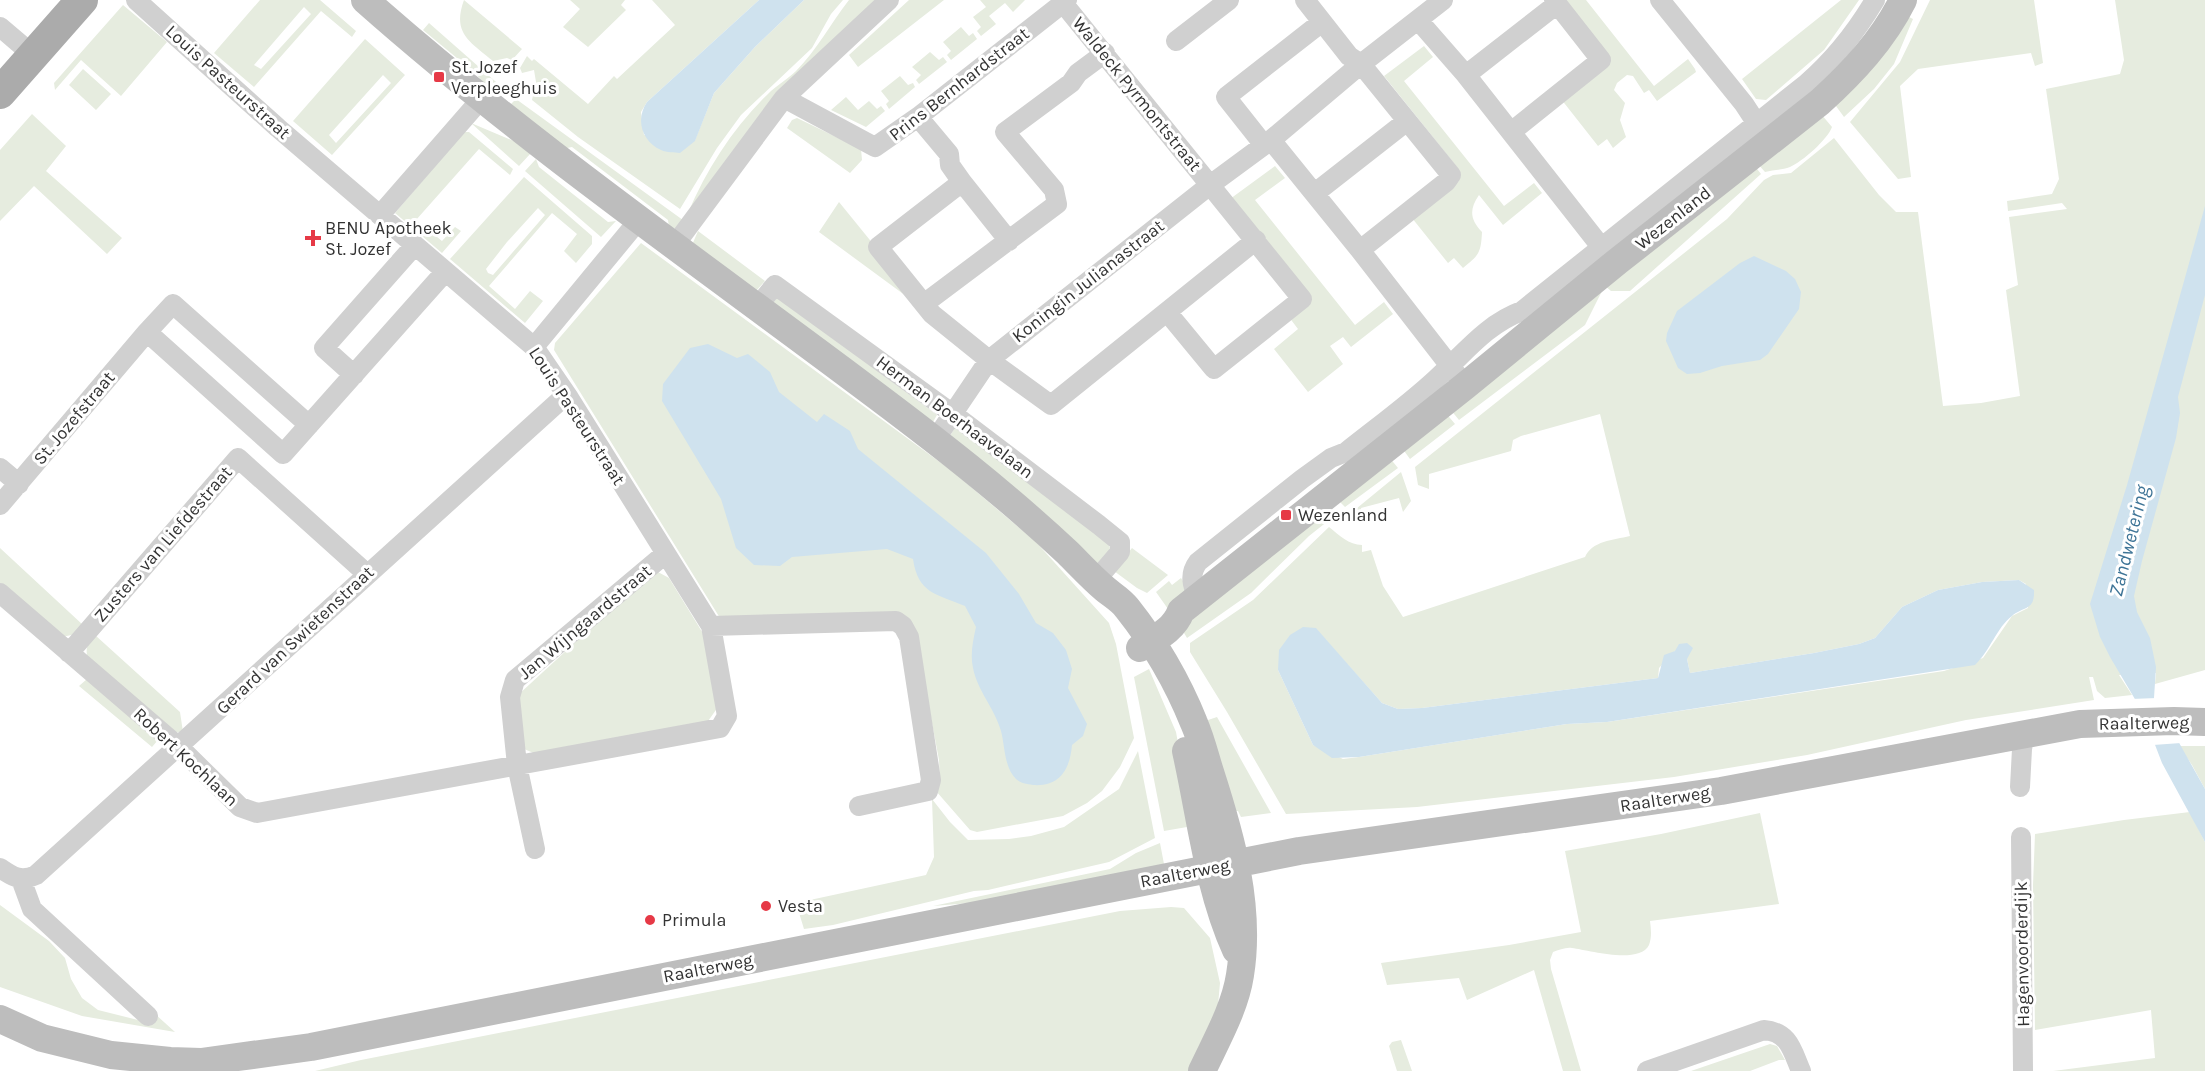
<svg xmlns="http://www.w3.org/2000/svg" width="2205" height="1071" viewBox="0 0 2205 1071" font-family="Karla,sans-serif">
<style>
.green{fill:#e6ecdf;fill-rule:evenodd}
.water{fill:#cfe2ee}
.pier{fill:#fff}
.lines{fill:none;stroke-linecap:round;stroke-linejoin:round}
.street{stroke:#d0d0d0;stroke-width:20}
.secondary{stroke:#bdbdbd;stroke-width:28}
.primary{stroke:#ababab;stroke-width:32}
.poi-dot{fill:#e63946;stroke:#fff;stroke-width:2}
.labels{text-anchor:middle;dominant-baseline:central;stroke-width:6;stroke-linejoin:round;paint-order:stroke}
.poi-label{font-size:18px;fill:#333;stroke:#fff;text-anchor:start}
.street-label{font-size:18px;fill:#333;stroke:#fff}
.water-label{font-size:20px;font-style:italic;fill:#3f7597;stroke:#fff}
</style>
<rect width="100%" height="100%" fill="#fff"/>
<path class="green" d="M260 0H320L356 31 352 37 321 11 254 87 214 53ZM304 7 311 14 261 69 254 65Z
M464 0 522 49 512 60 507 58 493 61C469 41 452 33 464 0Z
M570 0H625L621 5 626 10 588 47 563 27 580 9Z
M652 0H759L647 102 641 112 644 135 695 140 714 93 755 47 804 0H843L831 14 812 48 741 115 717 148 680 209 578 137 532 100 536 82 534 70 522 73 520 68 527 56 532 61 534 59 588 104 614 76 617 79 675 25Z
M849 0H877L688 213C707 168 735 125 771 91 779 84 789 78 796 71 817 50 831 23 849 0Z
M909 0H944L858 67 849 55Z
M980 0H1025L1013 12 1005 3 989 16 996 24 981 36 977 31 981 27 973 17 986 7Z
M1559 0H1586L1654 86 1688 59 1695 69 1696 72 1657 101 1649 90 1644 93 1633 76 1627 75 1617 83 1614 90 1625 103 1620 120 1626 137 1613 148 1607 139 1598 146 1561 99 1608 61Z
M1841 0H1859L1824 50 1766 100 1756 99 1742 79Z
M1930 0H2034L2043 63 2035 66 2031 53 1918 69 1900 86 1911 177 1898 179 1850 122 1900 62Z
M2115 0H2205V670L2155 684 2156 673 2119 675 2132 695 2105 698 2097 691 2093 677H2089L2094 700 1966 720 1807 755 1674 777 1417 807 1286 814 1227 712 1190 652V643L1253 600 1329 527C1339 535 1349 545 1362 545V552L1371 550 1383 586 1403 617 1585 557C1592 541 1613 540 1630 536L1600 414 1521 436 1513 440 1511 451 1429 474V489L1418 485 1415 467 1727 219 1764 180 1773 175 1791 173 1834 138 1879 195 1896 212H1918L1943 406 1981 403 2020 396 2006 290 2018 285 2009 217 2067 209 2062 203 2008 211 2007 201 2052 194 2059 179 2046 89 2120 74 2124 60ZM2019 580 2026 584 2028 608 2012 616 1983 658 1944 671 1607 722 1567 724 1359 757 1343 759 1313 745 1278 670 1315 628 1382 703 1398 709 1422 708 1658 678 1659 668 1675 651 1687 659 1690 673 1814 653 1859 644 1875 638 1902 607 1938 590 1982 582Z
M123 5 167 42 121 96 81 60 55 90 54 83Z
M1905 15 1913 19 1894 64 1874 89 1844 117 1833 102Z
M429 23 504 89 497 97 475 73 423 30Z
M961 27 969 36 973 33 977 39 951 60 947 55 951 51 943 42Z
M365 39 405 75 332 155 293 121ZM383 75 391 83 336 143 329 135Z
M1424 46 1433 57 1404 81 1504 206 1534 183 1542 193 1503 225 1479 195C1469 209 1470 220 1482 232 1481 253 1479 255 1463 268L1454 258 1448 263 1412 218 1459 181 1452 171 1457 167 1384 76Z
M930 52 939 60 943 57 947 62 919 84 916 80 921 75 912 67Z
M83 69 111 94 96 110 69 85Z
M900 76 908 85 913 83 915 87 889 109 886 104 889 101 881 91Z
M846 97 858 110 869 101 877 109 881 106 885 111 866 127 831 110Z
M516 99 687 223 673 229 669 227 668 220 572 147 562 149 508 107Z
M32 114 66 146 46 171 122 238 107 254 34 186 0 221V150Z
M1821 114 1832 127C1828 139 1802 162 1790 167 1782 170 1773 170 1765 172L1757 163Z
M797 118 861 149 862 160 850 173 787 128 792 120Z
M471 123 521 144 531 153 519 166Z
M464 132H469L513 169 510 175 479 149 416 220 442 241 455 227 461 231 442 253 395 213Z
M536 159 539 167 608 222 616 221 601 237 525 171Z
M1754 165 1761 174 1630 291H1611L1604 285Z
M1275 166 1285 178 1255 200 1355 325 1384 302 1393 314 1351 347 1343 337 1330 346 1343 364 1308 392 1274 349 1298 329 1289 317 1309 300 1230 199Z
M524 177 592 236V244L576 263 564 251 577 234 552 213 489 286 515 309 530 291 543 301 525 323 450 259ZM538 208 545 215 493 275 488 273 486 269 507 242Z
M839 202 878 250 906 296 819 232Z
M698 231 765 281 756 291 692 245Z
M641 243 952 471 1036 542 1109 623 1116 644 1134 738 1120 767 1102 791 1087 803 1063 816 977 832 970 830 936 791 940 782 939 760 915 633 909 621 720 618 554 350 555 343Z
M1602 291 1585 325 1459 420 1450 409Z
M778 297 937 415 933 422 771 305Z
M1445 412 1455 424 1410 459 1402 448Z
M956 426 1105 537 1111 550 1099 566 950 436Z
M1389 457 1398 468 1345 507 1337 499Z
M1401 472 1411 501 1403 512 1399 498 1361 508 1364 522H1358L1351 513Z
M1326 508 1333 517 1309 536 1251 593 1187 638 1180 626Z
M0 548 83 625 76 634 62 637 0 583Z
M1132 548 1168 575 1147 593 1137 588 1114 571Z
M658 572 669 578 704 635 718 707 706 724 538 755 522 748 518 695 643 580Z
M1181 578 1186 586V592L1168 609 1156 592 1169 581 1172 585Z
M95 635 180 712 183 732 170 733 88 660C85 648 87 644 95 635Z
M1149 669 1176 732 1192 821 1187 827 1164 831 1134 677Z
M87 679 158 740 152 747 79 686Z
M1217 717 1271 813 1241 817 1238 811H1232L1202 722Z
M2179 746H2205V789L2192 765Z
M1138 751 1155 838 1109 862 988 890 974 891 833 925 804 929 796 903 926 875 934 857 932 799 950 822 968 840 1009 839 1031 836 1064 827 1119 789Z
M2190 812 2205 842V1071H2053L2155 1058 2151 1010 2035 1030 2033 885 2035 834 2124 820Z
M1760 813 1779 904 1650 921C1651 929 1652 937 1649 945 1639 965 1588 950 1572 948 1566 947 1559 950 1553 952L1550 960 1551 969 1581 1071H1563L1534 970 1467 1000 1459 978 1387 985 1381 963 1509 945 1581 932 1565 851 1661 834Z
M1160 843 1164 864 995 901 933 906 1110 869 1136 853Z
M0 905 49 941 65 958 71 979 82 998 98 1010 146 1022 154 1013 175 1032 82 1016 0 987Z
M1171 907 1184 908 1210 938 1220 983 1218 1005 1190 1071H315L361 1060 1120 911Z
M1401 1040 1412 1071H1397L1389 1046 1392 1042Z
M1770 1044 1777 1046 1785 1060H1779L1750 1071H1691Z"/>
<path class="water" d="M759 0H804L755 47 714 93 695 141 680 153C674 152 667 153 661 150 642 141 635 120 647 102Z
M2205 206V295L2178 397 2180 413 2176 438 2142 561 2134 596 2137 612 2150 638 2156 667 2154 698 2205 789V842L2162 763 2142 711 2110 657 2100 637 2090 604 2127 485Z
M1754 256 1786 271 1795 279 1801 292 1799 309 1768 354 1760 360 1722 366 1700 373 1687 374 1678 368 1666 341 1667 333 1677 311 1740 263Z
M708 344 737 358 748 354 770 372 779 392 817 422 824 414 850 431 858 449 986 553 1019 594 1036 623 1053 633 1066 650 1072 669 1068 688 1087 724 1083 736 1072 745C1070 769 1060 787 1033 785 1027 784 1020 783 1016 779 1004 767 1005 746 1001 731 995 709 977 690 973 668 970 654 973 641 976 627L965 606C937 594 918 594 913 559L887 549 792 557 780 566 754 565 736 548 721 499 662 401 663 384 690 348Z
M2019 580 2034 590C2035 611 2024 606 2012 616 1997 627 1990 651 1975 665L1607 722 1567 724 1359 757 1332 758 1313 745 1278 670 1279 650 1290 635 1303 627 1316 628 1382 703 1398 709 1422 708 1658 678 1664 655 1675 651 1679 644 1687 643 1693 648 1687 659 1690 673 1814 653 1859 644 1875 638 1902 607 1938 590 1982 582Z"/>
<path class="pier" d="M2157 698 2181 743 2153 745 2139 712 2131 699Z"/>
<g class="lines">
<path class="street" d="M1305 0 1349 56 1361 64 1451 175 1446 182 1360 250
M1660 0 1744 104 1763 133
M1063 3 1302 299 1214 369 1167 312
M1418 20 1466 75 1602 248 1610 255
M0 27 33 55
M1176 41 1229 0
M1466 75 1557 4
M784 98 875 147 918 117 1067 0
M918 117 949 154 950 165 962 182
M1511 132 1601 60 1554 0
M1271 140 1360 250 1457 375
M1264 145 1226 97 1322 22
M1315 193 1407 121
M380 215 482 98
M1009 241 962 182 878 247 932 314 989 360 1051 405 1256 240
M674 246 784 98 889 0
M925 303 1057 204 1054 190 1005 132 1071 83 1078 73 1105 53
M757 307 775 285 953 414 1099 525 1120 542V552L1096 580
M534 347 638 221
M354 375 324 348 415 245
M309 425 173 304 147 332 283 454 445 272
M935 440 989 360 1210 185 1271 140 1361 64 1443 0
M0 468 19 484
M0 505 147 332
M0 593 179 747 240 807 257 813 720 728 727 716 711 626 569 398 534 347 278 128 136 0
M1198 599C1192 585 1189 574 1198 562L1302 479 1331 458 1346 452C1376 428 1408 405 1436 379 1463 355 1486 324 1522 311L1806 84C1835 59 1856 32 1875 0
M711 626 896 621 903 626 909 637 931 780 928 791 859 806
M69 653 238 458 367 574
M2020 787 2022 749 2025 733
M2021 837 2023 1071
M535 849 517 765 510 697 515 680 665 554
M0 868C13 877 21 882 36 875 213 716 389 555 566 395
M21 879 32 909 148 1016
M1647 1071 1764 1030C1789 1032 1792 1050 1801 1071"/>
<path class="secondary" d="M365 0C522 139 694 259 862 385 933 438 1003 492 1068 553 1080 565 1092 578 1105 589 1112 595 1121 600 1127 608 1154 642 1178 683 1194 723 1201 739 1205 756 1210 772 1231 837 1251 907 1240 975 1235 1008 1216 1041 1202 1071
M1140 648C1156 638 1174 630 1181 611L1465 386 1618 261 1820 102C1853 72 1883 40 1903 0
M1186 751C1201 818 1208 888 1236 950
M0 1019 42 1038 111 1055 170 1061 201 1062 311 1047 1299 851 1721 791 2080 724 2174 721 2205 722"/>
<path class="primary" d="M0 93 82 0"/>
</g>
<g class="poi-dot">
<rect x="433" y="71" width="12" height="12" rx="3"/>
<path d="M310 229h6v6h6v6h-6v6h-6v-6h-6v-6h6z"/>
<rect x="1280" y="509" width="12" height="12" rx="3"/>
<circle cx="766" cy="906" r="6"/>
<circle cx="650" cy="920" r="6"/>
</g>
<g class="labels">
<g class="poi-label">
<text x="451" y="67">St. Jozef<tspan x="451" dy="21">Verpleeghuis</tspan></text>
<text x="325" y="228">BENU Apotheek<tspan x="325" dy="21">St. Jozef</tspan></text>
<text x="1298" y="515">Wezenland</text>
<text x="778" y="906">Vesta</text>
<text x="662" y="920">Primula</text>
</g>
<g class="street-label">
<text transform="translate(228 82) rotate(42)">Louis Pasteurstraat</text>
<text transform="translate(959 84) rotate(-38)">Prins Bernhardstraat</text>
<text transform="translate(1137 94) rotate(51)">Waldeck Pyrmontstraat</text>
<text transform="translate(1673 218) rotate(-38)">Wezenland</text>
<text transform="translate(1088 281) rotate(-38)">Koningin Julianastraat</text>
<text transform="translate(577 416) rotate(57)">Louis Pasteurstraat</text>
<text transform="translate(955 417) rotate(37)">Herman Boerhaavelaan</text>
<text transform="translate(74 418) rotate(-50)">St. Jozefstraat</text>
<text transform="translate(163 544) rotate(-49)">Zusters van Liefdestraat</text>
<text transform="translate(585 622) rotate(-40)">Jan Wijngaardstraat</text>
<text transform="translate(295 640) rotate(-43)">Gerard van Swietenstraat</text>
<text transform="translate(2144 723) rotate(-1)">Raalterweg</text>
<text transform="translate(186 757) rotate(43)">Robert Kochlaan</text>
<text transform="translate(1665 799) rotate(-9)">Raalterweg</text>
<text transform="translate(1185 873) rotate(-11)">Raalterweg</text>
<text transform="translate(2022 954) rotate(-91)">Hagenvoorderdijk</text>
<text transform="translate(708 968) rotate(-11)">Raalterweg</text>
</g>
<g class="water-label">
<text transform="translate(2129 541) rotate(-76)">Zandwetering</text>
</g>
</g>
</svg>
